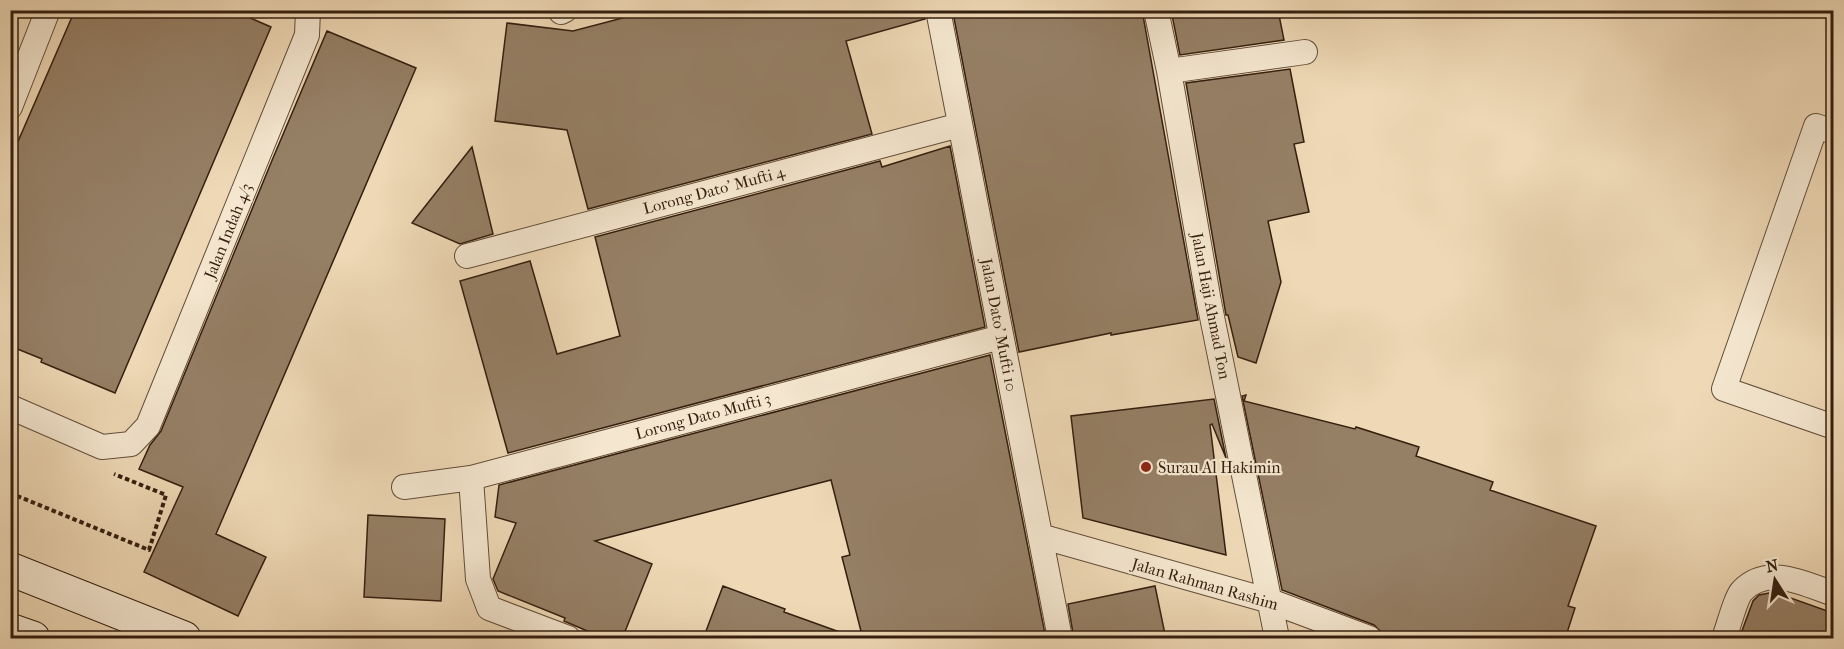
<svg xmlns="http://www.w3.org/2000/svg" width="1844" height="649" viewBox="0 0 1844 649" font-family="'IM FELL French Canon',serif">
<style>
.building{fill:#957f65;stroke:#341f0f;stroke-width:1.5}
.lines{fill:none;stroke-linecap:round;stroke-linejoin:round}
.street-casing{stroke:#624d38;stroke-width:26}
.secondary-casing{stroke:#341f0f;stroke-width:35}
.path{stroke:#341f0f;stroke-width:4;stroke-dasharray:4.5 3;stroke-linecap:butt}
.street{stroke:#f4e6cf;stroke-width:24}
.secondary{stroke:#f4e6cf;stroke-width:33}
.poi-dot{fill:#8f2418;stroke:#f4e6cf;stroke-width:2}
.labels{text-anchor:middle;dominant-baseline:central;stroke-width:4.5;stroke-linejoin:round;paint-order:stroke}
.street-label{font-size:16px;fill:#341f0f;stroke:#f4e6cf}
.poi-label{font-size:16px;fill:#341f0f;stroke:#f4e6cf;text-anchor:start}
</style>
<rect width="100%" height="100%" fill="#eed8b5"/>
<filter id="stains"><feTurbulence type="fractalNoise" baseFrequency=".00333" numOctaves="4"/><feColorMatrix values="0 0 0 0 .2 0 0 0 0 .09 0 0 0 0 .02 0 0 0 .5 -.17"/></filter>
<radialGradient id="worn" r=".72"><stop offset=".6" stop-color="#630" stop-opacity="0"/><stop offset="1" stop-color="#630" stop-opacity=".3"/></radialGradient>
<path class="building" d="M75 10H232L271 27 115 393 41 362 42 359 10 346V160Z
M653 10H924L925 19 846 41 872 134 588 209 567 130 495 121 507 23 573 31Z
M962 10H1142L1198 320 1111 335V333L1019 352 953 13Z
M1171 10H1278L1284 40 1180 55Z
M327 31 416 68 216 534 266 557 238 616 144 572 183 487 139 469 150 445 161 431 273 158Z
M1290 69 1304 142 1294 144 1309 212 1268 221 1281 282 1256 363 1238 357 1228 315H1226L1186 83Z
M950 146 985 327 508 453 460 281 530 261 557 354 620 336 595 237 880 161 882 167Z
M472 147 493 234 460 244 412 223Z
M990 355 1046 639H863L842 557 850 555 831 480 595 541 652 564 622 639H606L564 621 565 618 498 591 493 579 516 523 495 517 499 485Z
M1246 395 1244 401 1355 429 1356 427 1419 447 1416 456 1493 482 1490 490 1596 526 1568 606 1575 608 1565 639H1401L1381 632 1374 625 1282 590 1242 396Z
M1214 399 1226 458 1212 424 1210 425 1226 555 1083 518 1071 416Z
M368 515 445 519 441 601 364 597Z
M723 586 785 609 784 612 848 635 847 639H703Z
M1155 586 1166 639H1074L1068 604Z
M1774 592 1833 613V622L1827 639H1739L1753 601 1759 595Z"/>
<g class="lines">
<g class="street-casing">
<path id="street" d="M938 10 1060 638
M1156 10 1169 71 1209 302 1277 638
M561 12 565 10
M1169 71 1305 52
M10 107 48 10
M1834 132 1816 126 1724 389 1834 427
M467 256 960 125
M10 407 102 447 131 444 148 426 307 35 308 10
M471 478 478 579 489 608 568 638
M404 487 471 478 1001 337
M1040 536 1270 601 1369 638
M1724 638C1728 628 1736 597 1742 591 1767 564 1805 584 1834 594"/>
</g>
<g class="secondary-casing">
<path id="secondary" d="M10 569 184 638
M10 630 33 638"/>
</g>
<path class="path" d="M10 493 149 550 166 495 114 474"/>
<use href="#street" class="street"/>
<use href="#secondary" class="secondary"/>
</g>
<circle class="poi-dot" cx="1146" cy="467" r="6"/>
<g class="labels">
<g class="street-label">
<text transform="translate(714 190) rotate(-15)">Lorong Dato' Mufti 4</text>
<text transform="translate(228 231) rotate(-68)">Jalan Indah 4/3</text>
<text transform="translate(1211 306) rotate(79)">Jalan Haji Ahmad Ton</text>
<text transform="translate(999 325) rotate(79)">Jalan Dato' Mufti 10</text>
<text transform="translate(703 416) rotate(-15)">Lorong Dato Mufti 3</text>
<text transform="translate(1205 584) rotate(16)">Jalan Rahman Rashim</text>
</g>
<g class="poi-label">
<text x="1158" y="467">Surau Al Hakimin</text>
</g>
</g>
<rect width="1844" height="649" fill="none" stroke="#eed8b5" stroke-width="36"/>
<rect x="12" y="12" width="1820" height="625" fill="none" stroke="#341f0f" stroke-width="3"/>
<rect x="18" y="18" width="1808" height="613" fill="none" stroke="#341f0f" stroke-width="1.5"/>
<g transform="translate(1775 580) rotate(348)" stroke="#f4e6cf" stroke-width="4.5" paint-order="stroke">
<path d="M0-4.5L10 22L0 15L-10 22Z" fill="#341f0f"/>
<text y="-9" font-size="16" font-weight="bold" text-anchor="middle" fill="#341f0f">N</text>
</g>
<rect width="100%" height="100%" filter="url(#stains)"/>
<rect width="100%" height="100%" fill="url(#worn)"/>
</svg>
